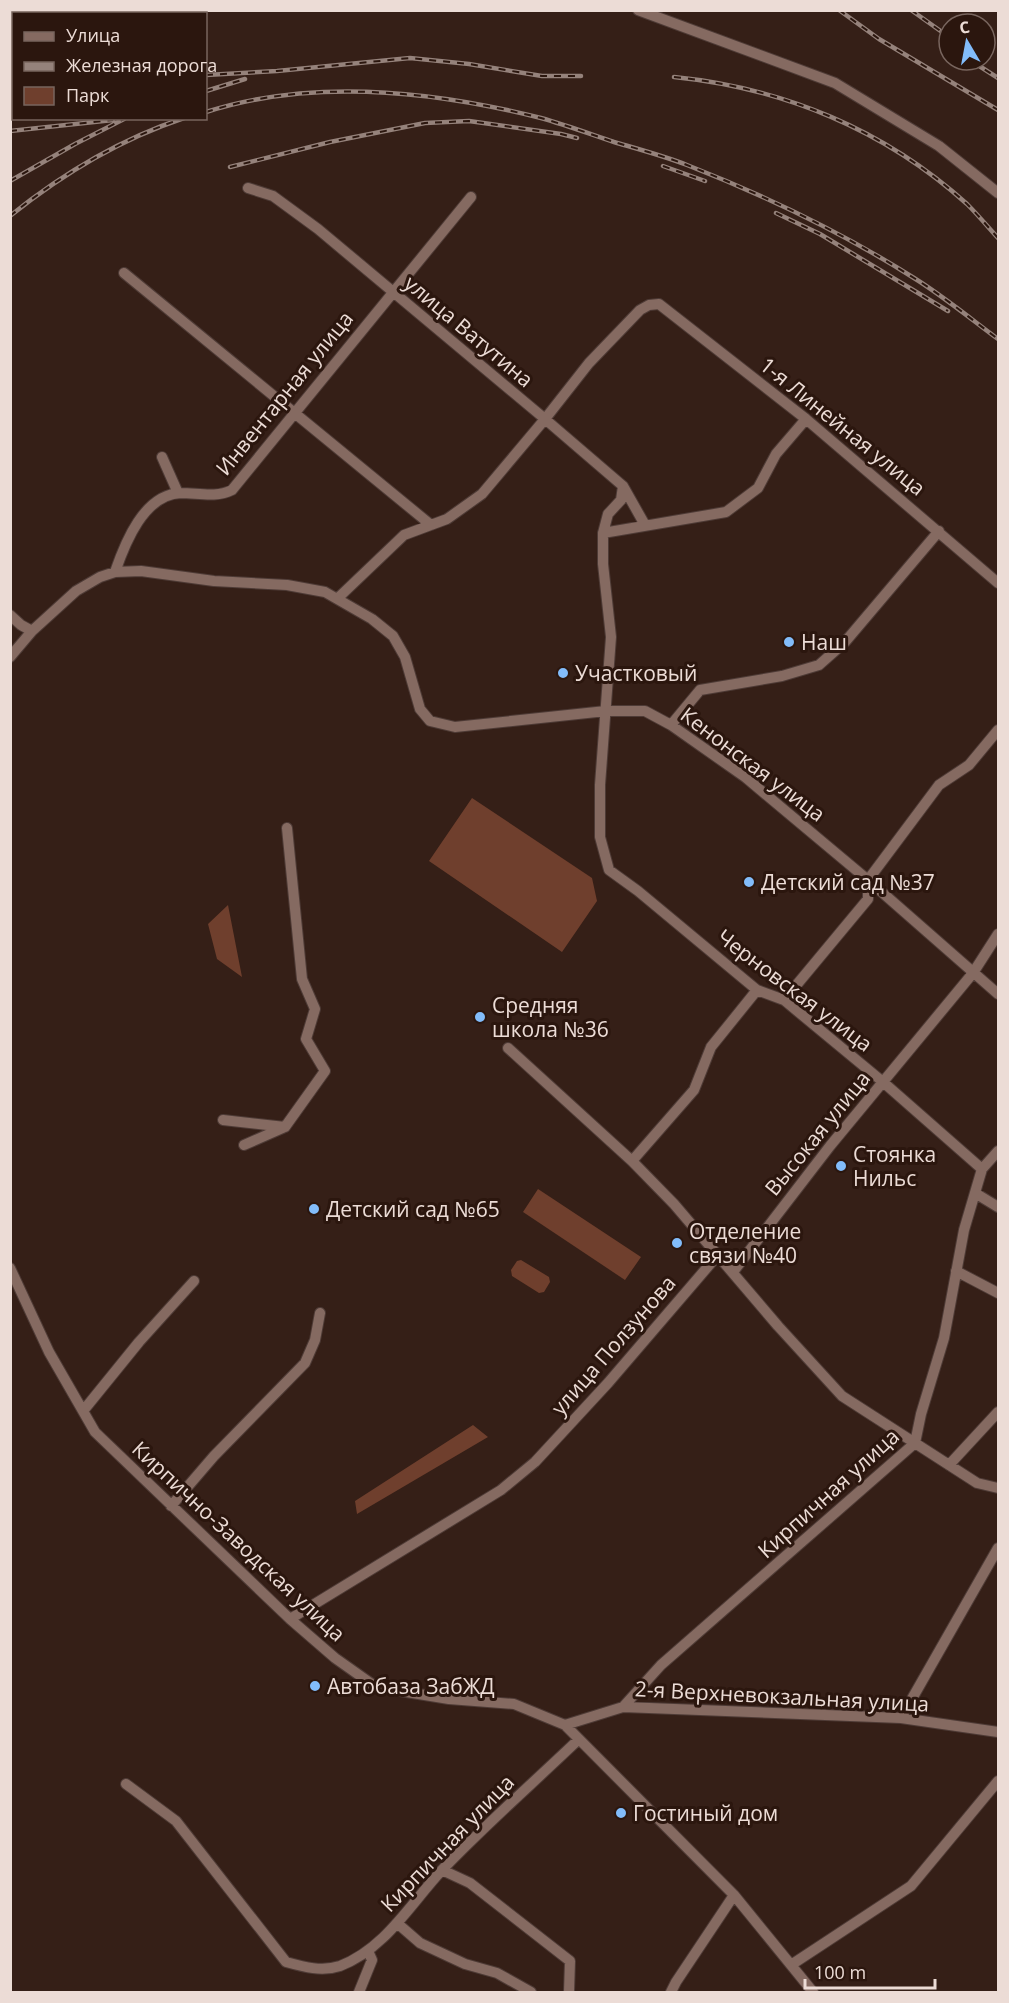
<svg xmlns="http://www.w3.org/2000/svg" width="1009" height="2003" viewBox="0 0 1009 2003" font-family="'Open Sans',sans-serif">
<style>
.green{fill:#6f3f2d}
.lines{fill:none;stroke-linecap:round;stroke-linejoin:round}
.minor-casing{stroke:#4e3b36;stroke-width:12}
.minor{stroke:#856a61;stroke-width:10}
.rail-casing{stroke:#95827b;stroke-width:4.5}
.rail{stroke:#2b160e;stroke-width:2;stroke-dasharray:7;stroke-linecap:butt}
.poi-dot{fill:#82bcfa;stroke:#2b160e;stroke-width:2}
.labels{text-anchor:middle;dominant-baseline:central;stroke-width:6;stroke-linejoin:round;paint-order:stroke}
.street-label{font-size:21px;fill:#ecdcd6;stroke:#2b160e}
.poi-label{font-size:21px;fill:#ecdcd6;stroke:#2b160e;text-anchor:start}
</style>
<rect width="100%" height="100%" fill="#351f17"/>
<path class="green" d="M472 798 592 878 597 901 562 952 429 861Z
M228 905 242 977 217 959 208 924Z
M538 1189 641 1257 625 1280 523 1212Z
M521 1260 549 1277 550 1282 544 1292 539 1293 512 1276 511 1270 517 1261Z
M473 1425 488 1437 357 1514 355 1501Z"/>
<g class="lines">
<g class="minor-casing">
<path id="minor" d="M638 10 835 83 939 146 998 193
M248 188 273 196 318 229 545 419 623 486 645 525
M124 273 431 525
M806 419 776 454 758 488 726 512 603 533V564L611 637 600 785V837L609 870 638 891 757 990 784 1000 883 1082 982 1169
M162 457 178 493
M603 533 608 514 621 500 623 486
M115 572C125 543 144 494 181 493 198 493 216 498 232 490L471 197
M338 598 404 535 447 519 482 494 545 419 589 363 640 310 649 305 659 304 806 419 998 583
M10 615 21 625 32 631 10 657
M32 631 76 591 100 577 115 572 141 571 214 581 287 585 325 592 372 619 393 636 405 657 420 709 430 721 455 727 606 711H645L671 725 745 777 868 880 998 994
M671 725 700 690 782 676 819 665 845 642 939 531
M784 1000 868 899V880L939 785 969 765 998 730
M508 1048 632 1161 674 1204 778 1326 842 1396 977 1483 998 1488
M223 1120 285 1127
M244 1145 285 1127 325 1071 306 1039 315 1009 302 979 287 828
M632 1161 694 1090 711 1047 757 990
M975 1193 998 1207
M10 1268 49 1352 95 1432 290 1619 335 1658 376 1687 449 1699 514 1704 565 1725 734 1895 813 1992
M956 1271 998 1293
M733 1272 830 1146 973 973 998 934
M83 1411 139 1342 194 1281
M949 1465 998 1412
M171 1506 214 1456 305 1363 315 1340 320 1313
M290 1619 501 1490 535 1462 608 1383 717 1256
M623 1707 661 1665 915 1443 921 1414 944 1338 964 1230 982 1169 998 1151
M901 1718 998 1548
M565 1725 623 1707 901 1718 998 1732
M126 1784 176 1821 286 1962C304 1967 322 1972 340 1966 385 1949 411 1903 442 1870 485 1825 533 1783 578 1740
M442 1870 470 1883 570 1961 569 1992
M397 1923 420 1943 465 1964 497 1973 531 1992
M791 1965 911 1886 998 1781
M359 1992 372 1960 368 1951
M671 1992 676 1982 734 1895"/>
</g>
<use href="#minor" class="minor"/>
<g class="rail-casing">
<path id="rail" d="M839 10 879 39 998 110
M911 10 949 37
M973 62 998 78
M206 75 277 71 410 58 469 64 542 76H581
M11 77H14
M674 77C784 88 885 130 967 204 978 215 988 227 998 238
M206 91 245 79
M206 112C312 78 434 91 541 118 566 125 590 134 614 142 638 149 664 156 687 165 766 196 843 233 914 278 943 296 971 319 998 339
M10 131 113 120
M663 166 705 181
M230 167 330 142 425 123 469 121 561 134 577 138
M10 181 75 144 124 119
M776 213 820 234 948 311
M10 216C62 174 121 139 184 118"/>
</g>
<use href="#rail" class="rail"/>
</g>
<g class="poi-dot">
<circle cx="789" cy="642" r="6"/>
<circle cx="563" cy="673" r="6"/>
<circle cx="749" cy="882" r="6"/>
<circle cx="480" cy="1017" r="6"/>
<circle cx="841" cy="1166" r="6"/>
<circle cx="314" cy="1209" r="6"/>
<circle cx="677" cy="1243" r="6"/>
<circle cx="315" cy="1686" r="6"/>
<circle cx="621" cy="1813" r="6"/>
</g>
<g class="labels">
<g class="street-label">
<text transform="translate(469 331) rotate(40)">улица Ватутина</text>
<text transform="translate(284 393) rotate(-51)">Инвентарная улица</text>
<text transform="translate(843 426) rotate(39)">1-я Линейная улица</text>
<text transform="translate(753 764) rotate(37)">Кенонская улица</text>
<text transform="translate(795 990) rotate(37)">Черновская улица</text>
<text transform="translate(817 1133) rotate(-51)">Высокая улица</text>
<text transform="translate(613 1345) rotate(-49)">улица Ползунова</text>
<text transform="translate(828 1493) rotate(-42)">Кирпичная улица</text>
<text transform="translate(239 1541) rotate(43)">Кирпично-Заводская улица</text>
<text transform="translate(782 1696) rotate(3)">2-я Верхневокзальная улица</text>
<text transform="translate(447 1843) rotate(-46)">Кирпичная улица</text>
</g>
<g class="poi-label">
<text x="801" y="642">Наш</text>
<text x="575" y="673">Участковый</text>
<text x="761" y="882">Детский сад №37</text>
<text x="492" y="1005">Средняя<tspan x="492" dy="24">школа №36</tspan></text>
<text x="853" y="1154">Стоянка<tspan x="853" dy="24">Нильс</tspan></text>
<text x="326" y="1209">Детский сад №65</text>
<text x="689" y="1231">Отделение<tspan x="689" dy="24">связи №40</tspan></text>
<text x="327" y="1686">Автобаза ЗабЖД</text>
<text x="633" y="1813">Гостиный дом</text>
</g>
</g>
<rect width="1009" height="2003" fill="none" stroke="#ecdcd6" stroke-width="24"/>
<rect x="12" y="12" width="195" height="108" fill="#2b160e" stroke="#78655e" stroke-width="1.5"/>
<rect x="24" y="32" width="30" height="9" fill="#856a61" stroke="#78655e" stroke-width="1.5"/>
<text x="66" y="42" font-size="18" fill="#ecdcd6">Улица</text>
<rect x="24" y="62" width="30" height="9" fill="#95827b" stroke="#78655e" stroke-width="1.5"/>
<text x="66" y="72" font-size="18" fill="#ecdcd6">Железная дорога</text>
<rect x="24" y="87" width="30" height="18" fill="#6f3f2d" stroke="#78655e" stroke-width="1.5"/>
<text x="66" y="102" font-size="18" fill="#ecdcd6">Парк</text>
<g transform="translate(967 42) rotate(350)"><circle r="28" fill="#2b160e" stroke="#78655e" stroke-width="1.5"/>
<path d="M0-4.5L10 22L0 15L-10 22Z" fill="#82bcfa"/>
<text y="-9" font-size="16" font-weight="bold" text-anchor="middle" fill="#ecdcd6">С</text>
</g>
<path d="M805 1979v9h130v-9" fill="none" stroke="#ecdcd6" stroke-width="3"/>
<text x="814" y="1979" font-size="18" fill="#ecdcd6" stroke="#2b160e" stroke-width="4.5" paint-order="stroke">100 m</text>
</svg>
